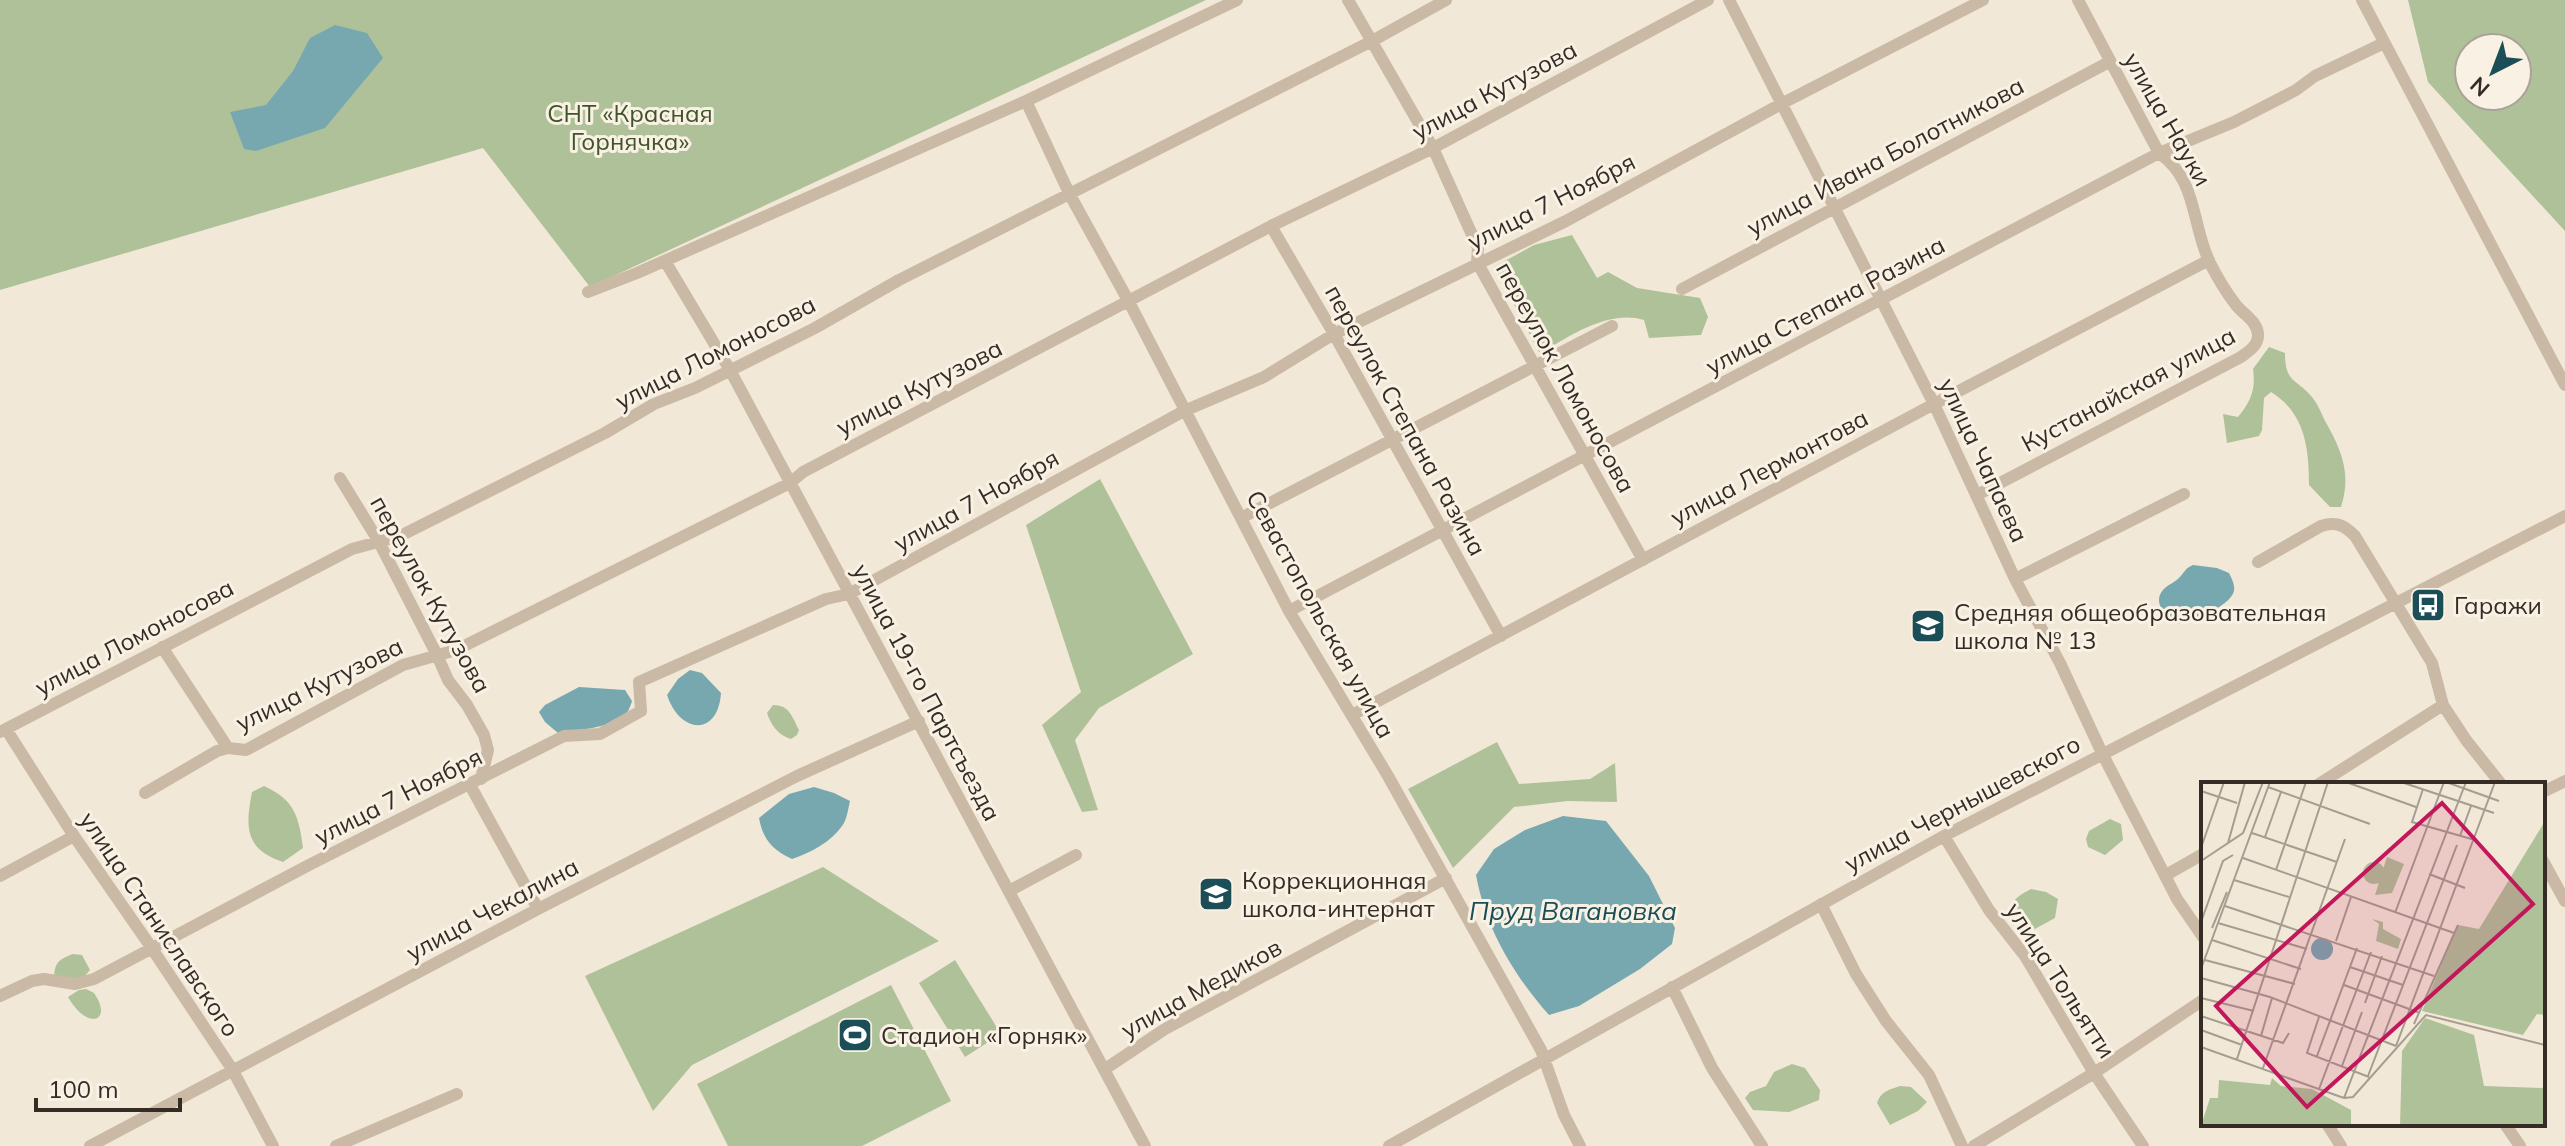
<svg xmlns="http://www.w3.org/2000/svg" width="2565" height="1146" viewBox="0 0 2565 1146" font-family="Mulish,sans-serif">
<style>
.green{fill:#afc198;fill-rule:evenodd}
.water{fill:#77a8af}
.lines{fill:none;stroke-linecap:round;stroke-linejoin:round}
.minor{stroke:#cab9a4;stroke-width:12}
.labels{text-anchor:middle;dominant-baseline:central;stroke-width:6;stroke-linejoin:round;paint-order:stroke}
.street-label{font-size:24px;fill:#352c26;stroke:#f9f2e4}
.park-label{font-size:24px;fill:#405429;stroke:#f9f2e4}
.poi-label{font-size:24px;fill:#352c26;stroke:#f9f2e4;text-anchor:start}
.water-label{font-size:26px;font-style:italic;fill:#1b4e57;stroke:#f9f2e4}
.inset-road{fill:none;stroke:#a69d91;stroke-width:2}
.view{fill:#c2185b;fill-opacity:0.15;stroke:#c2185b;stroke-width:4}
.inset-edge{fill:none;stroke:#352c26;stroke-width:4}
</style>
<rect width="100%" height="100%" fill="#f2e8d8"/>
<path class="green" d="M0 0H1206L590 287 483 148 0 290Z
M2408 0H2565V231L2428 82ZM2469 48H2517V96H2469Z
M1572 235 1597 278 1608 272 1637 288 1700 298 1708 317 1701 335 1649 338 1644 320C1610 309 1568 336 1540 354L1494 267 1534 245Z
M2269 347 2285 353C2285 383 2296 378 2312 397 2317 403 2321 412 2324 419 2341 449 2352 473 2341 507H2330L2309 485C2309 448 2305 413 2271 392L2264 398 2262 430 2259 436 2227 443 2223 414 2238 417C2251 401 2256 389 2253 369Z
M1100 479 1193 654 1099 708 1075 740 1098 810 1082 812 1042 725 1081 692 1026 525Z
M773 705C790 705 792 717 799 730L797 735 791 739C778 735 771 725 767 713Z
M1497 742 1519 784 1590 779 1615 763 1617 802 1568 801 1514 807 1453 868 1408 789Z
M264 786C295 800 299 817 303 848L283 862C245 849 245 828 252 792Z
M2110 819 2121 824 2123 840 2105 855 2088 847 2086 839 2089 831Z
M823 867 939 941 692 1065 653 1111 585 976Z
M2031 889 2046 892 2058 899 2055 918 2029 932 2022 929 2010 912C2011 899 2020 895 2031 889Z
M73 954 82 955 90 970 82 979 54 978C55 962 58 960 73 954Z
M955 960 1001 1034 965 1057 919 983Z
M891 985 951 1101 862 1146H728L697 1084Z
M86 989 94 993C114 1022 87 1031 68 997L79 990Z
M1792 1064 1805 1068 1820 1090 1819 1100 1789 1112 1753 1110 1745 1098 1750 1092 1766 1086 1774 1072Z
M1900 1086 1911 1087 1927 1102 1918 1111 1890 1125 1877 1103C1880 1092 1890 1089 1900 1086Z"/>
<path class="water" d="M335 25 367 33 383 58 325 128 256 151 244 149 230 112 266 105 293 71 310 38Z
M2193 565 2217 568 2229 573C2232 579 2235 585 2234 591 2230 607 2189 623 2174 624 2166 615 2152 603 2163 590 2167 585 2174 583 2179 578 2185 572 2185 568 2193 565Z
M690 670 702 673 721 693C718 737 680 734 667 695L678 679Z
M579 687 625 690 632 701C632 702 628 712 627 713 616 727 575 731 558 733L545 722 539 712 545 705Z
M814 787 834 793 850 801C848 809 847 820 842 826 831 842 810 853 792 859 773 850 763 840 759 818L789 794Z
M1563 816 1606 821 1649 876 1675 928 1672 944 1640 969 1579 1006 1549 1015C1513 974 1486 929 1476 875L1494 849 1525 830Z"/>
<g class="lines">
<path class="minor" d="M1348 0 1433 148 1478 248 1477 262 1643 560
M1729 0 1934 404 2015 579 2060 663 2102 753 2177 899 2203 937
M2362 0 2565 385
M1026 101 1070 195 1129 302 1289 611 1388 776 1541 1050 1564 1115 1580 1146
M1271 226 1334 334 1501 636
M665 261 730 370 1145 1146
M1682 289 2109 62
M588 292 637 273 1026 101 1237 0
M340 478 379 542 437 655 448 680 467 705 484 735 488 750 481 779
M1977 495 2241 357C2249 351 2259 345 2258 334 2257 321 2243 314 2236 305 2226 292 2217 277 2210 263 2191 224 2198 180 2159 153L2078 0
M1241 518 1612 326
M2258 562 2321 526C2336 521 2344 525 2355 536L2432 663 2443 705 2466 740 2501 784
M2015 579 2184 494
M1289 611 2159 153 2234 122 2296 90 2315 76 2384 43
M162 647 228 748
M1352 715 1934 404 2209 260
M6 729 74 836 151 947 232 1069 273 1146
M0 732 352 549 400 536 605 433 654 404 695 388 815 328 899 280 1372 41 1446 0
M2319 784 2443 705
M470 785 538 909
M2543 792 2565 781
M145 793 217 751 228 748 246 750 403 665 456 650 790 483 803 472 1271 226 1433 148 1708 0
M1944 836 1989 910 2025 956 2094 1073 2143 1146
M2543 861 2565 901
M2166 875 2203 854
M0 876 74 836
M1009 891 1076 855
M1821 904 1856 974 1886 1021 1929 1075 1962 1146
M1672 987 1712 1068 1762 1146
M0 996 32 981 44 979 75 984 94 979 309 865 564 736 600 734 641 711 639 682 826 599 849 594 1184 411 1264 377 1334 334 1566 221 1783 103 1983 0
M1105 1069 1165 1029 1446 878
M2327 1124 2341 1146
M2505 1124 2520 1146
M90 1146 538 909 797 776 919 721
M336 1146 457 1094
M1389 1146 1944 836 2565 516
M1974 1146 2094 1073 2203 1000"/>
</g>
<defs>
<g id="bus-square" transform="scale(1.8)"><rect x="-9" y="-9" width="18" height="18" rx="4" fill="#1b4e57" stroke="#f9f2e4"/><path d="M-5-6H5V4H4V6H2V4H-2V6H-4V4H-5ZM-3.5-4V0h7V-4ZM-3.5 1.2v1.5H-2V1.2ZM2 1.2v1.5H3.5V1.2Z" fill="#fff"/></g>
<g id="school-square" transform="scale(1.8)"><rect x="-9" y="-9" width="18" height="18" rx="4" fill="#1b4e57" stroke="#f9f2e4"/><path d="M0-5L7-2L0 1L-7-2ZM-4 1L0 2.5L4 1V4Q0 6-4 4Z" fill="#fff"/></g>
<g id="stadium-square" transform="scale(1.8)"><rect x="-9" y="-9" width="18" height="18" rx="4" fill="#1b4e57" stroke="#f9f2e4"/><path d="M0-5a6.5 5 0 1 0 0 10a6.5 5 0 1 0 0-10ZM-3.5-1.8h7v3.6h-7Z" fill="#fff"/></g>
</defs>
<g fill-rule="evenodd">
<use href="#bus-square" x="2428" y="605"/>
<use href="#school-square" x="1928" y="626"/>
<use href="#school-square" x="1216" y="894"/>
<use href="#stadium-square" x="855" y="1035"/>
</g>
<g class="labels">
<g class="street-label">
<text transform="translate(1494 90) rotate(-28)">улица Кутузова</text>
<text transform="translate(2168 119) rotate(60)">улица Науки</text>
<text transform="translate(1885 156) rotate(-28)">улица Ивана Болотникова</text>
<text transform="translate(1551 201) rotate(-27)">улица 7 Ноября</text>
<text transform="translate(1825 305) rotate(-28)">улица Степана Разина</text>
<text transform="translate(715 352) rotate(-27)">улица Ломоносова</text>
<text transform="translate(1566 377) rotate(61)">переулок Ломоносова</text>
<text transform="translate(919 387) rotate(-27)">улица Кутузова</text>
<text transform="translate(2128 389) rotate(-28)">Кустанайская улица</text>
<text transform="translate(1406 420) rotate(61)">переулок Степана Разина</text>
<text transform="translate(1984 460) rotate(65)">улица Чапаева</text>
<text transform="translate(1769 467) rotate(-28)">улица Лермонтова</text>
<text transform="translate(976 500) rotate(-29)">улица 7 Ноября</text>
<text transform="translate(431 594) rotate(61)">переулок Кутузова</text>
<text transform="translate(1321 614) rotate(61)">Севастопольская улица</text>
<text transform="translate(134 637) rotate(-28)">улица Ломоносова</text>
<text transform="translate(319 684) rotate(-26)">улица Кутузова</text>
<text transform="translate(927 692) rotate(62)">улица 19-го Партсъезда</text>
<text transform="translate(398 796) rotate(-27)">улица 7 Ноября</text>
<text transform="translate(1962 803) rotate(-28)">улица Чернышевского</text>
<text transform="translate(492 909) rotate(-28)">улица Чекалина</text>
<text transform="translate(160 924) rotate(56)">улица Станиславского</text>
<text transform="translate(2061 980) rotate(57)">улица Тольятти</text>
<text transform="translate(1201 988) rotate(-29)">улица Медиков</text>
</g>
<g class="park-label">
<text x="630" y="113">СНТ «Красная<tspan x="630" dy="28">Горнячка»</tspan></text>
</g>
<g class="poi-label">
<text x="2454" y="605">Гаражи</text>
<text x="1954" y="612">Средняя общеобразовательная<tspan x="1954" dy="28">школа № 13</tspan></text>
<text x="1242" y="880">Коррекционная<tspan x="1242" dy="28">школа-интернат</tspan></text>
<text x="881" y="1035">Стадион «Горняк»</text>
</g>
<g class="water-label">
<text x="1573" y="910">Пруд Вагановка</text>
</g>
</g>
<g transform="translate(2201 782)">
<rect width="344" height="344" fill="#f2e8d8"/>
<path d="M344 39V233L336 232 322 253 221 229 257 143 278 147ZM186 75 203 82 191 111 174 113ZM162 91a11 11 0 1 1 22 0a11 11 0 1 1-22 0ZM171 137 182 140V147L200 157 197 167 175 159 178 142ZM224 236 273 253 283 304 344 306V344H199L201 269ZM71 296 80 304 111 307 150 328V344H0L9 316H17L18 298 69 303Z" fill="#afc198"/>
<path d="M110 167a11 11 0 1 1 22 0a11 11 0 1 1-22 0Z" fill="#77a8af"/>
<path class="inset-road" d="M145 0 215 25M200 0 293 31M245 0 298 19M67 5 169 42M222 7 211 40 274 58M0 9 36 21M51 51 136 80M259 54 270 24M64 55 80 10M27 61 44 0M0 66 23 0M42 76 253 151M0 79 42 51 62 0M75 88 105 0M228 92 264 106M33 98 88 115M24 124 233 194M194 131 243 0M0 140 22 79 32 73M17 141 106 167M11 146 26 110M11 158 100 187M135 159 150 115M4 178 94 202M149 185 202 203M0 187 69 0M0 196 69 215 195 264M143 203 219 231M0 216 53 229M164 221 181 174M0 234 82 261 88 251M118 235 106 271 168 295M213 242 257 143M0 248 41 263M60 254 71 216M195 264 294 0M0 265 143 316M116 274 156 166M36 277 127 0M141 284 161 230M62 286 144 57M167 294 256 63M118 307 170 170M143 316 265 0M143 316 152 315 225 233 344 263"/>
<path class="view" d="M241 21 332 122 106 325 15 224Z"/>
<rect width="344" height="344" class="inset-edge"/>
</g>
<g transform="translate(2493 72) rotate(222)"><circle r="38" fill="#f9f2e4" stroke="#aba398" stroke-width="2"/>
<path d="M0-6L14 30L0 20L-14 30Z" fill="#1b4e57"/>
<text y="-12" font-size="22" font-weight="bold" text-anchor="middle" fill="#352c26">N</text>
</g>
<path d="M36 1098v12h144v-12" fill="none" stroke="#352c26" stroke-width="4"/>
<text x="48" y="1098" font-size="24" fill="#352c26" stroke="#f9f2e4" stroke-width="6" paint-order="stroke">100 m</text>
</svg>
